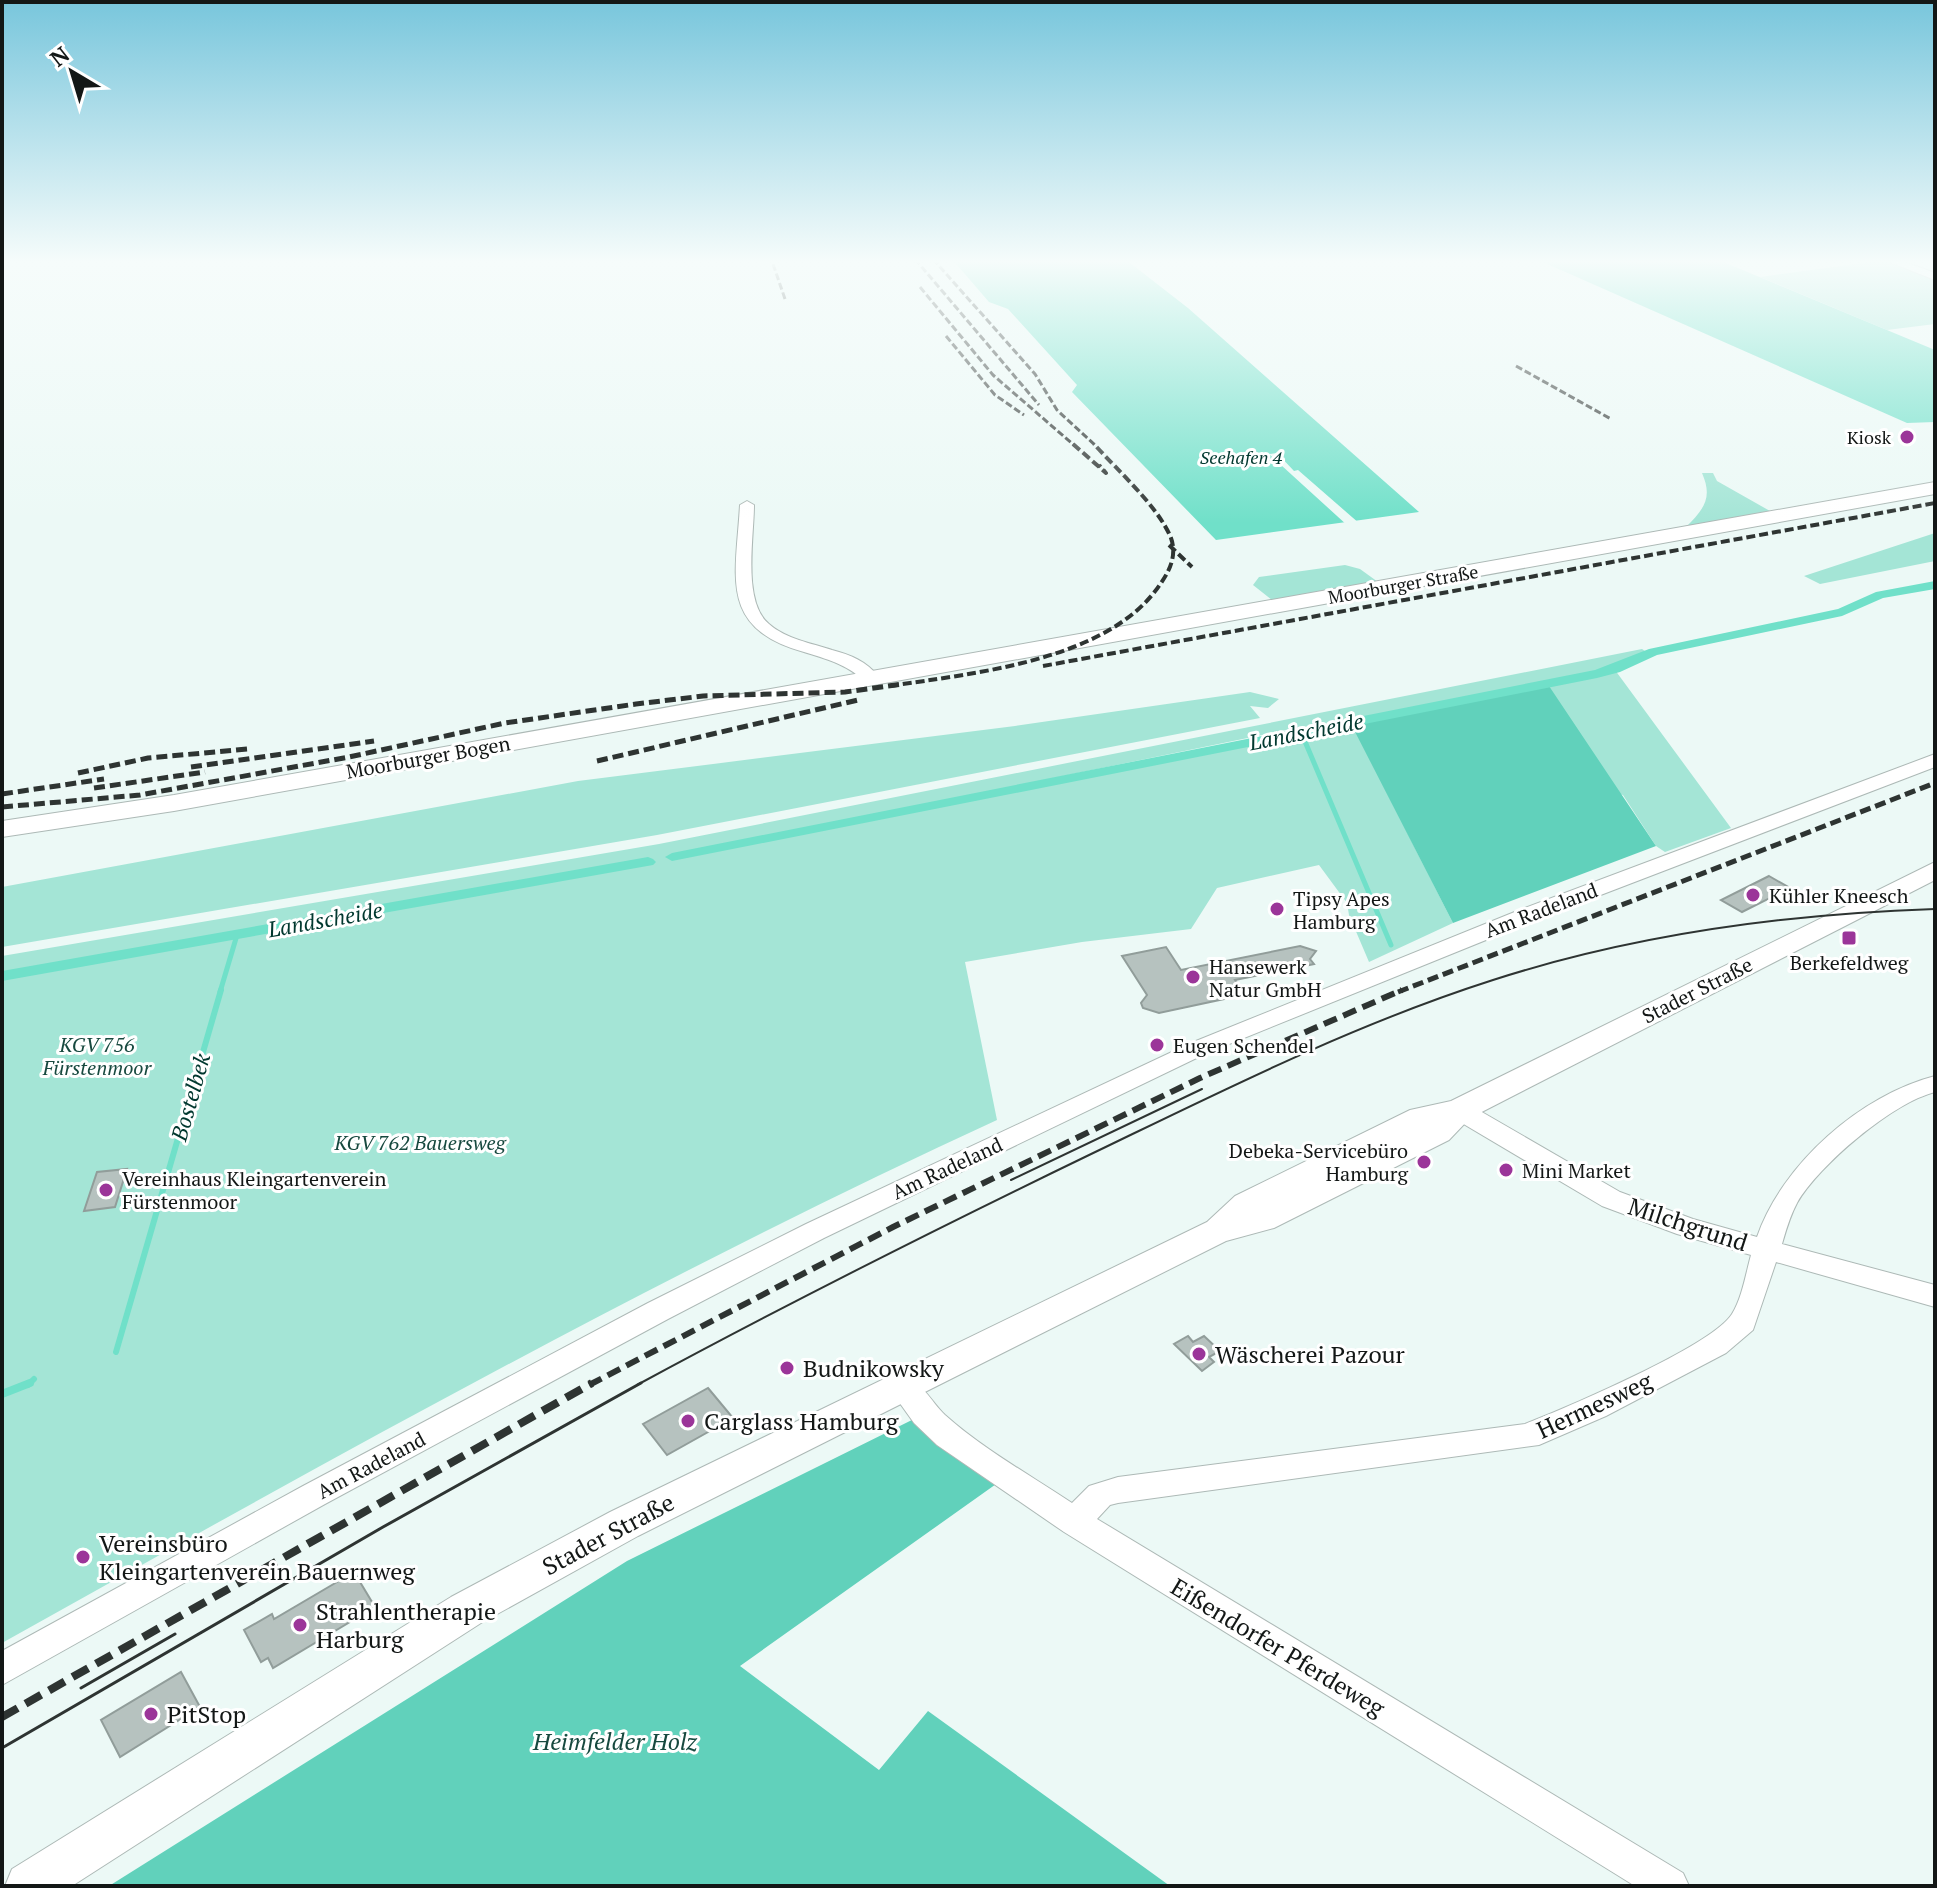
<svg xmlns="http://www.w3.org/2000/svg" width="1937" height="1888" viewBox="0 0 1937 1888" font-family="'PT Serif',serif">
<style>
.green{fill:#a4e5d6;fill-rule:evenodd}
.forest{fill:#61d1bb}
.water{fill:#70e0c9}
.pier{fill:#ecf9f6}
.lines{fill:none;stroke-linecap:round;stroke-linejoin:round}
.stream-far2{stroke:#70e0c9;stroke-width:5}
.stream-far1{stroke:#70e0c9;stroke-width:6}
.stream{stroke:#70e0c9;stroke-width:8}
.canal{fill:#70e0c9;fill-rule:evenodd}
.building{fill:#b6c2bf;stroke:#919d9a;stroke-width:2}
.minor-casing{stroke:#adb9b6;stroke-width:2}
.major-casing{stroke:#adb9b6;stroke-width:2}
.minor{fill:#fff;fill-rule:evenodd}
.major{fill:#fff;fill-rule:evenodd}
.tram-far1{stroke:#2e3432;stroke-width:2}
.tram{stroke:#2e3432;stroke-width:3}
.rail-far4{stroke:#2e3432;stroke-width:3;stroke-dasharray:7 3;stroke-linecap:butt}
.rail-far3{stroke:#2e3432;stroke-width:4;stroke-dasharray:9 4;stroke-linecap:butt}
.rail-far2{stroke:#2e3432;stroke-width:5;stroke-dasharray:11 5;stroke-linecap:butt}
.rail-far1{stroke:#2e3432;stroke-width:6;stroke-dasharray:14 7;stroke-linecap:butt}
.rail{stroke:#2e3432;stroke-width:8;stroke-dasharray:18 9;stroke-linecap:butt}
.poi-dot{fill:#9b3599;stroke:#fff;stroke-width:3}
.labels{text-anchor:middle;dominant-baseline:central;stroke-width:6;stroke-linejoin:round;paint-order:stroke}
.far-poi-label{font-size:18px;fill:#131716;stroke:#fff;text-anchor:end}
.far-water-label{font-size:18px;font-style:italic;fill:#01382f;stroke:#fff}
.far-street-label{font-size:18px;fill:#131716;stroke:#fff}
.street-label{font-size:20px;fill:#131716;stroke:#fff}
.poi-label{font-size:20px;fill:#131716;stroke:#fff;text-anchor:start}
.park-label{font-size:20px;font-style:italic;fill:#17493f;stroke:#fff}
.water-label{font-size:22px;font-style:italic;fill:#01382f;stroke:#fff}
.near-street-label{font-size:24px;fill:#131716;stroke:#fff}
.near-poi-label{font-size:24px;fill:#131716;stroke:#fff;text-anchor:start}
.near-park-label{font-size:24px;font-style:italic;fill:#17493f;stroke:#fff}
</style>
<rect width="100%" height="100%" fill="#ecf9f6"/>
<path class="green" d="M1886 260 1935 279V324L1887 330 1760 277Z
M1702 473H1713L1717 481 1770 511 1686 527C1704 509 1713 498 1702 473Z
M1935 533V561L1820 584 1804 576Z
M1345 565 1360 569 1378 582 1272 600 1253 585 1259 577Z
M1642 649 1645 651 1615 670 1731 828 1665 852 1656 846 1623 795 1352 724 1453 923 1369 962 1349 915 1347 903 1319 865 1217 888 1191 929 1082 942 965 962 997 1120C656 1277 329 1460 2 1643V975L508 883 2 973V956L659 844ZM1342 725 1307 733 757 843V839L1291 729Z
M1250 692 1279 699 1268 708 1250 706 1260 718 657 835 2 947V887L578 781 1015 726Z"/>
<path class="forest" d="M1547 683 1656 846 1453 923 1351 724Z
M924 1414 1006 1477 740 1666 879 1770 928 1711 1170 1886H109L627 1561Z"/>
<path class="water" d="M952 259H1125L1188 308 1419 512 1216 540 1072 392 1077 385 1008 309 989 302Z
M1536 259H1716L1935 350V422L1907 423Z"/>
<path class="pier" d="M1277 453 1294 471 1298 470 1360 524 1348 526 1269 454Z"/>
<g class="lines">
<path class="stream-far2" d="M1301 732 1391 945
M220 992 237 935"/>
<path class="stream-far1" d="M116 1352 221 990
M28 1385 34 1379"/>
<path class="stream" d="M2 1394 30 1383"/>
<path class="canal" d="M1935 581V589L1883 598 1842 616 1657 655 1620 672 1597 678 672 861 665 857 672 853 1595 670 1649 649 1838 609 1876 592Z
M648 857 653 859 656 862 653 865 2 981V971Z"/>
</g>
<path class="building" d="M1769 876 1790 888 1742 912 1721 900Z
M1300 946 1316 951 1310 959 1314 964 1235 980 1243 991 1221 995 1224 999 1159 1013 1143 1008 1141 1003 1147 995 1122 956 1166 947 1181 970Z
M127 1169 115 1207 84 1211 97 1172Z
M1188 1336 1193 1342 1204 1336 1220 1351 1209 1357 1214 1362 1202 1371 1174 1344Z
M708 1388 733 1418 667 1455 643 1424Z
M354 1572 375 1607 273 1668 268 1658 261 1662 244 1630 272 1614 274 1619Z
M181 1672 200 1707 120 1757 101 1720Z"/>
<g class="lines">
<g class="minor-casing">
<path id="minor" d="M1882 259H1896L1935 273V280Z
M747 501 754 505C754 537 742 602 769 624 786 639 811 643 832 650 851 655 866 661 879 677L876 681H864C847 664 826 659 804 652 718 628 736 577 740 505Z
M1935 754V767L1538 919 1207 1053 824 1238 668 1319 325 1504 2 1685V1651L303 1486 648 1303 806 1224 1191 1043 1522 909Z
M1935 1076V1092C1892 1103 1819 1165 1797 1203 1790 1216 1786 1230 1782 1244L1935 1285V1307L1776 1262 1753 1330 1726 1353 1606 1416 1539 1445 1118 1503 1110 1505 1097 1519 1683 1873 1689 1886H1635L1064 1532 937 1445 914 1423 889 1388 894 1380C918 1372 929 1400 945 1415 983 1449 1030 1475 1072 1503L1089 1486 1118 1477 1525 1424C1566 1408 1712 1346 1732 1314 1742 1298 1746 1273 1751 1255L1677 1234 1602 1206 1450 1116 1447 1110 1450 1104 1459 1102 1468 1104 1620 1192 1693 1219 1757 1237C1782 1164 1861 1095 1935 1076Z"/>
</g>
<g class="major-casing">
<path id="major" d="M1935 482V494L174 811 2 837V821L174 795Z
M1935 862V880L1470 1118 1449 1140 1274 1228 1226 1241 638 1536 481 1623 72 1886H5L12 1869 451 1597 610 1512 1207 1222 1235 1196 1410 1110 1451 1101Z"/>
</g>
<use href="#minor" class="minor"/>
<use href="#major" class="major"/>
<path class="tram-far1" d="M1011 1180 1202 1089
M637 1385C785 1305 936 1229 1087 1156 1220 1092 1352 1025 1493 980 1636 934 1785 914 1935 909"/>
<path class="tram" d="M81 1688 175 1634
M2 1748 383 1527 641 1383"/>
<path class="rail-far4" d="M915 259 1039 405
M933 259 1035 374 1057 410 1096 446
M773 264 785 299
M920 287 993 375 1075 446
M946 336 995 395 1024 415
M1516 366 1611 419"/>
<path class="rail-far3" d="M1073 444 1106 473 1099 465
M1169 545 1192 567
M1043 666 1935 503
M890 686C974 673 1110 661 1161 583 1170 570 1177 555 1171 538 1158 506 1117 470 1094 444"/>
<path class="rail-far2" d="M597 761 858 700
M191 767 374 741
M78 773 148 758 248 749
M94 788 205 772
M2 794 104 779
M2 807 140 795 349 757 505 723 636 704 703 696 845 692 903 684
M1398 992 1935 783"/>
<path class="rail-far1" d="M589 1385 893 1227 1200 1078 1402 990"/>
<path class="rail" d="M2 1717 592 1383"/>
</g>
<linearGradient id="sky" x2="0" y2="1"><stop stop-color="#78c6dc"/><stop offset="0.5" stop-color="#f6fcfb"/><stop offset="1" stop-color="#f6fcfb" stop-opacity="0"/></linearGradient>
<rect width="1937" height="523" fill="url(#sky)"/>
<g class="poi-dot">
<circle cx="1907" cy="437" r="8"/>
<circle cx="1753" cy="895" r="8"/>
<circle cx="1277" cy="909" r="8"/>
<rect x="1841" y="930" width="16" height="16" rx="4"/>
<circle cx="1193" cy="977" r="8"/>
<circle cx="1157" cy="1045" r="8"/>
<circle cx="1424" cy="1162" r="8"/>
<circle cx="1506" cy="1170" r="8"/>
<circle cx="106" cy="1190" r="8"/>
<circle cx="1199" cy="1354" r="8"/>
<circle cx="787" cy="1368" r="8"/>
<circle cx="688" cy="1421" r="8"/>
<circle cx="83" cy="1557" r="8"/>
<circle cx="300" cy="1625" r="8"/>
<circle cx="151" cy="1714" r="8"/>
</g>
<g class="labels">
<g class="far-poi-label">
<text x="1891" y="437">Kiosk</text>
</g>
<g class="far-water-label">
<text x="1241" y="457">Seehafen 4</text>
</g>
<g class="far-street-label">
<text transform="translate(1403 584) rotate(-10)">Moorburger Straße</text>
</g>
<g class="street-label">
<text transform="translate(428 757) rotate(-10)">Moorburger Bogen</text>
<text transform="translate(1541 910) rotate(-21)">Am Radeland</text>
<text transform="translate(1697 990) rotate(-27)">Stader Straße</text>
<text transform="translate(947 1168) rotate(-25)">Am Radeland</text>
<text transform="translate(371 1465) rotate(-28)">Am Radeland</text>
</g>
<g class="poi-label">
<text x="1769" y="895">Kühler Kneesch</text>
<text x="1293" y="898">Tipsy Apes<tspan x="1293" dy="23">Hamburg</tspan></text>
<text x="1849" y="962" text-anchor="middle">Berkefeldweg</text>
<text x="1209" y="966">Hansewerk<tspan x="1209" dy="23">Natur GmbH</tspan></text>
<text x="1173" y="1045">Eugen Schendel</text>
<text x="1408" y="1150" text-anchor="end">Debeka-Servicebüro<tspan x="1408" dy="23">Hamburg</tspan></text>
<text x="1522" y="1170">Mini Market</text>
<text x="122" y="1178">Vereinhaus Kleingartenverein<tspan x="122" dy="23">Fürstenmoor</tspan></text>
</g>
<g class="park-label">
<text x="97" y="1044">KGV 756<tspan x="97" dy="23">Fürstenmoor</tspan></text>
<text x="420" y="1142">KGV 762 Bauersweg</text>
</g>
<g class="water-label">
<text transform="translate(1306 731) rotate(-11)">Landscheide</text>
<text transform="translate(325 919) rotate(-10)">Landscheide</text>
<text transform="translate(190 1097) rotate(-74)">Bostelbek</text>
</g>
<g class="near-street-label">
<text transform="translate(1688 1224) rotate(18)">Milchgrund</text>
<text transform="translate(1594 1405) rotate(-25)">Hermesweg</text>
<text transform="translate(608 1534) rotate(-28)">Stader Straße</text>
<text transform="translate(1278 1647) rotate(31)">Eißendorfer Pferdeweg</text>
</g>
<g class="near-poi-label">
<text x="1215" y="1354">Wäscherei Pazour</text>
<text x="803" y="1368">Budnikowsky</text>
<text x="704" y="1421">Carglass Hamburg</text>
<text x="99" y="1543">Vereinsbüro<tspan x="99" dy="28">Kleingartenverein Bauernweg</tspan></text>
<text x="316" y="1611">Strahlentherapie<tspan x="316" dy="28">Harburg</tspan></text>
<text x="167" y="1714">PitStop</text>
</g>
<g class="near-park-label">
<text x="615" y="1741">Heimfelder Holz</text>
</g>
</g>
<rect width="1937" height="1888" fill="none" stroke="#131716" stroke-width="8"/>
<g transform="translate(72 72) rotate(322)" stroke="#ffffff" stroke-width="6" paint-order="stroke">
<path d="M0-6L14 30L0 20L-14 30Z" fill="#131716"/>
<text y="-12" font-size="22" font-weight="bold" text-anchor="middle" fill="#131716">N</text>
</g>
</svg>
